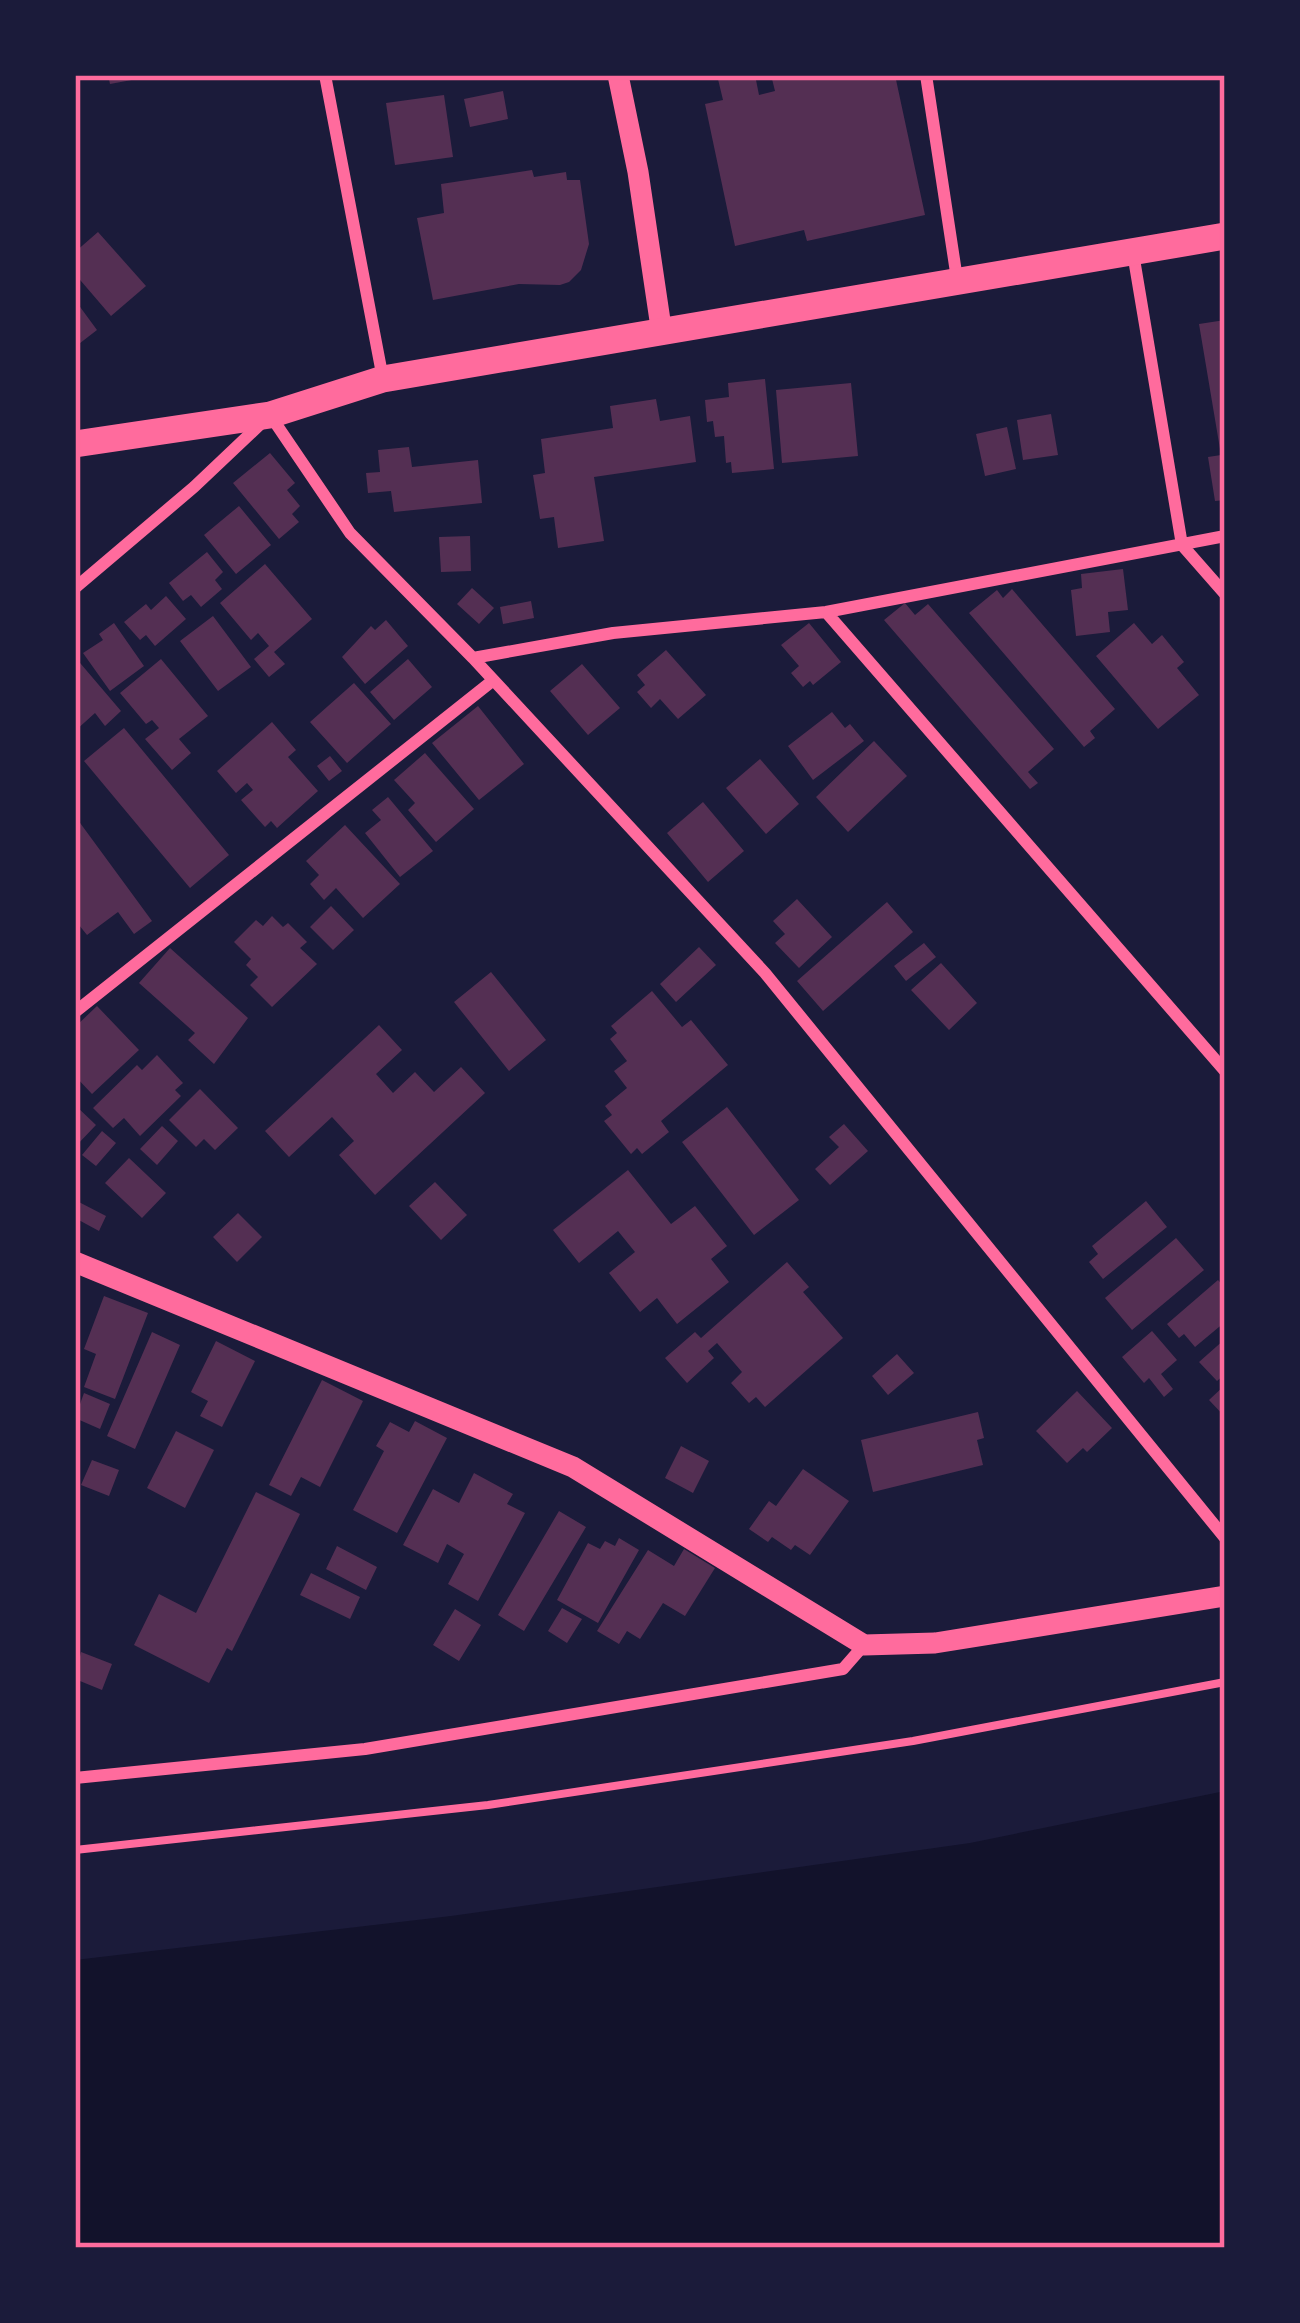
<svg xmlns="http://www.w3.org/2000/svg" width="1300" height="2323" viewBox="0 0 1300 2323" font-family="'Golos Text',sans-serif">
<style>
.water{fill:#12122b}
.building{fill:#542f53}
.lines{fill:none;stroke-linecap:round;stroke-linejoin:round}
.path{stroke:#ff6b9d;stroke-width:8}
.minor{stroke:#ff6b9d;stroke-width:12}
.tertiary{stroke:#ff6b9d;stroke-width:21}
.primary{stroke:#ff6b9d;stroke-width:27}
.neatline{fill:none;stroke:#ff6b9d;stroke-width:4.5}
</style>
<rect width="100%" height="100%" fill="#1b1b3a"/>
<path class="water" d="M1225 1791V2248H75V1960L451 1916 970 1843Z"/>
<path class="building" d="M108 75H148V77L110 84Z
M717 75H755L759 95 775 91 771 75H895L925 215 807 241 804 230 735 246 705 104 723 100Z
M503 91 508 119 470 127 464 99Z
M444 95 453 157 395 165 386 103Z
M532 170 534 177 566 172 567 180H580L589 244 581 270 569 282 560 285 519 284 433 300 417 218 444 213 441 184Z
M98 232 146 286 111 316 75 274V252Z
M75 300 97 330 75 347Z
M1225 320V500L1215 501 1208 457 1221 455 1199 324Z
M765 379 774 469 732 473 731 462 726 463 724 436 715 437 713 421 707 422 705 400 729 397 728 383Z
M851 383 858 456 782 463 776 390Z
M656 399 660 421 690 416 696 462 594 477 604 541 558 548 554 517 540 519 533 475 545 473 541 439 613 428 610 406Z
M1051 414 1058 455 1023 460 1017 420Z
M1007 427 1016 469 985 476 976 434Z
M409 447 412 467 478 460 482 503 394 512 391 491 368 493 366 473 380 472 378 450Z
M270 453 295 483 287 490 300 506 292 514 299 522 279 539 233 483Z
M239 506 271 545 236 574 204 535Z
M470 536 471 571 441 572 439 537Z
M207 552 223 572 215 580 222 589 201 607 191 595 183 601 169 583Z
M265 564 312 619 274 652 285 664 269 677 254 659 269 646 258 633 251 640 220 603Z
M1123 569 1128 610 1108 612 1110 632 1076 636 1071 590 1082 588 1081 574Z
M472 588 494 608 479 624 457 604Z
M1012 589 1115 709 1090 731 1095 738 1084 747 969 613 997 590 1003 598Z
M166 596 186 619 155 646 146 635 140 640 124 622 146 604 151 610Z
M531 601 534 618 503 624 500 607Z
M905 603 915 615 928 604 1054 749 1028 772 1038 783 1030 789 884 620Z
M213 616 251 667 218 691 180 641Z
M386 620 408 646 365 684 342 657 371 626 375 630Z
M114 623 144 666 110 691 83 653 103 640 99 634Z
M809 623 841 662 813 685 810 681 803 687 791 673 799 666 781 645Z
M1134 623 1152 644 1162 635 1184 662 1177 668 1199 695 1158 729 1096 656Z
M666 650 706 695 678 719 660 699 651 708 637 692 645 685 637 675Z
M75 657 121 711 105 726 95 713 75 731Z
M161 659 208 716 179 739 191 753 172 770 145 739 159 728 152 720 146 724 120 693Z
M408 659 432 687 394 720 370 692Z
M582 664 620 708 588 735 550 691Z
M354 683 391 724 347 763 310 722Z
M478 706 524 764 479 800 432 743Z
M832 712 845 728 850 724 864 741 813 780 788 746Z
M272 722 296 750 288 757 318 791 277 828 271 821 265 827 241 800 253 790 247 783 236 793 217 771Z
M124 728 229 855 190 888 84 761Z
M874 741 907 776 848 832 816 797Z
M425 753 474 809 436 842 408 810 415 803 394 780Z
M330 756 342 771 329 781 317 766Z
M760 759 799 804 766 834 726 788Z
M388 797 433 851 400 877 365 833 381 820 372 810Z
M703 802 744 851 708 882 667 833Z
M75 816 152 921 134 934 118 912 87 935 75 920Z
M345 825 400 884 363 918 336 888 324 900 310 884 319 875 306 861Z
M797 899 832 937 799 968 775 943 785 934 773 921Z
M887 902 913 932 823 1011 797 981Z
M331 906 354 930 333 950 310 927Z
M272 916 283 927 288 923 307 942 300 948 317 964 272 1007 250 985 258 977 246 965 251 959 234 942 256 920 263 926Z
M924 943 936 957 906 981 894 966Z
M699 947 716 965 676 1002 660 984Z
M170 948 248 1018 214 1064 188 1040 195 1033 139 983Z
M941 963 977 1003 949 1030 911 990Z
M491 972 546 1040 509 1071 454 1002Z
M652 991 682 1027 691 1020 728 1065 661 1121 669 1132 642 1154 637 1148 631 1154 604 1121 612 1115 605 1106 627 1088 614 1071 627 1061 610 1039 617 1033 611 1026Z
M97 1006 139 1050 92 1094 75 1076V1027Z
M379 1025 402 1050 376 1074 393 1093 415 1072 434 1092 461 1067 485 1093 375 1195 339 1155 354 1141 332 1117 289 1157 265 1131Z
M157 1055 183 1083 175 1090 181 1096 140 1136 124 1118 113 1128 93 1108 137 1065 142 1070Z
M200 1089 238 1128 215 1150 204 1139 196 1147 169 1120Z
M75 1105 96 1125 75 1147Z
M727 1107 799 1200 754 1235 682 1142Z
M844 1124 868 1151 830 1185 815 1169 839 1147 829 1137Z
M162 1126 178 1141 157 1165 140 1149Z
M102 1131 116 1143 96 1166 82 1155Z
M129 1158 166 1193 142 1218 105 1183Z
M628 1170 671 1224 695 1206 727 1246 711 1259 729 1282 677 1324 657 1298 640 1312 609 1273 635 1252 618 1231 579 1263 553 1230Z
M435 1182 467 1215 441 1240 409 1206Z
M75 1200 106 1216 99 1231 75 1218Z
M1146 1201 1167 1227 1103 1279 1089 1262 1098 1254 1092 1246Z
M238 1213 262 1237 237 1262 213 1237Z
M1176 1238 1204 1270 1132 1330 1105 1298Z
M787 1262 809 1287 803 1292 843 1338 765 1407 756 1397 749 1403 731 1383 742 1372 717 1343 708 1351 714 1358 687 1383 665 1358 695 1332 701 1338Z
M1218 1280 1225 1288V1322L1195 1347 1184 1334 1179 1338 1167 1324Z
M104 1296 148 1313 115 1399 84 1387 96 1354 84 1349Z
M1152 1331 1177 1360 1161 1374 1173 1389 1164 1397 1149 1378 1144 1383 1122 1357Z
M152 1332 180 1345 135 1449 107 1436Z
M1225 1339V1374L1217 1381 1199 1362Z
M216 1341 255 1361 222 1427 200 1416 208 1401 191 1392Z
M897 1354 914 1373 888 1395 872 1376Z
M322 1380 363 1401 320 1487 301 1477 291 1496 269 1485Z
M1225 1385V1417L1209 1400Z
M1077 1391 1112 1428 1087 1452 1083 1448 1067 1463 1036 1431Z
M84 1393 110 1404 100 1429 75 1418Z
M978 1412 984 1438 977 1440 983 1465 873 1492 861 1440Z
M415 1421 447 1438 397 1533 353 1510 384 1451 376 1446 390 1422 409 1432Z
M176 1431 214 1450 185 1508 147 1488Z
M681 1446 709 1461 693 1493 665 1478Z
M92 1460 119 1470 109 1496 81 1485Z
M803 1469 849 1501 810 1555 795 1545 791 1550 772 1537 768 1542 749 1529 769 1501 776 1506Z
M474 1473 513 1494 507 1504 525 1513 478 1601 448 1584 464 1554 447 1544 438 1563 403 1545 433 1489 459 1503Z
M256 1492 300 1514 232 1651 227 1648 209 1683 134 1645 159 1594 196 1613Z
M559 1511 586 1527 524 1631 498 1615Z
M619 1538 639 1550 598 1623 557 1600 588 1543 600 1549 605 1541 615 1546Z
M337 1546 377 1567 366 1590 326 1569Z
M684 1549 715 1568 685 1616 663 1603 640 1639 627 1631 619 1644 597 1631 648 1550 674 1566Z
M311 1573 360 1597 350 1619 300 1595Z
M562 1608 582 1619 567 1643 548 1631Z
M455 1609 481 1625 459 1661 433 1645Z
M81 1652 112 1664 102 1690 75 1679Z"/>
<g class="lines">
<path class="path" d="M75 1850 488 1805 913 1741 1225 1682"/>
<path class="minor" d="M325 75 383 379
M926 75 957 279
M1133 253 1182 545 1225 594
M75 588 194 487 270 415 350 533 473 658 765 973 1225 1538
M826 612 1225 1071
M473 658 613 633 826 612 1225 536
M75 1012 491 682
M75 1778 365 1749 843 1669 864 1645"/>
<path class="tertiary" d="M618 75 638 172 662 334
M75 1262 573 1467 864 1645 935 1643 1225 1596"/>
<path class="primary" d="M75 444 270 415 383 379 1225 236"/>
</g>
<rect width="1300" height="2323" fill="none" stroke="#1b1b3a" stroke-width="156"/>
<rect x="78" y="78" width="1144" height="2167" class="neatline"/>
</svg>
